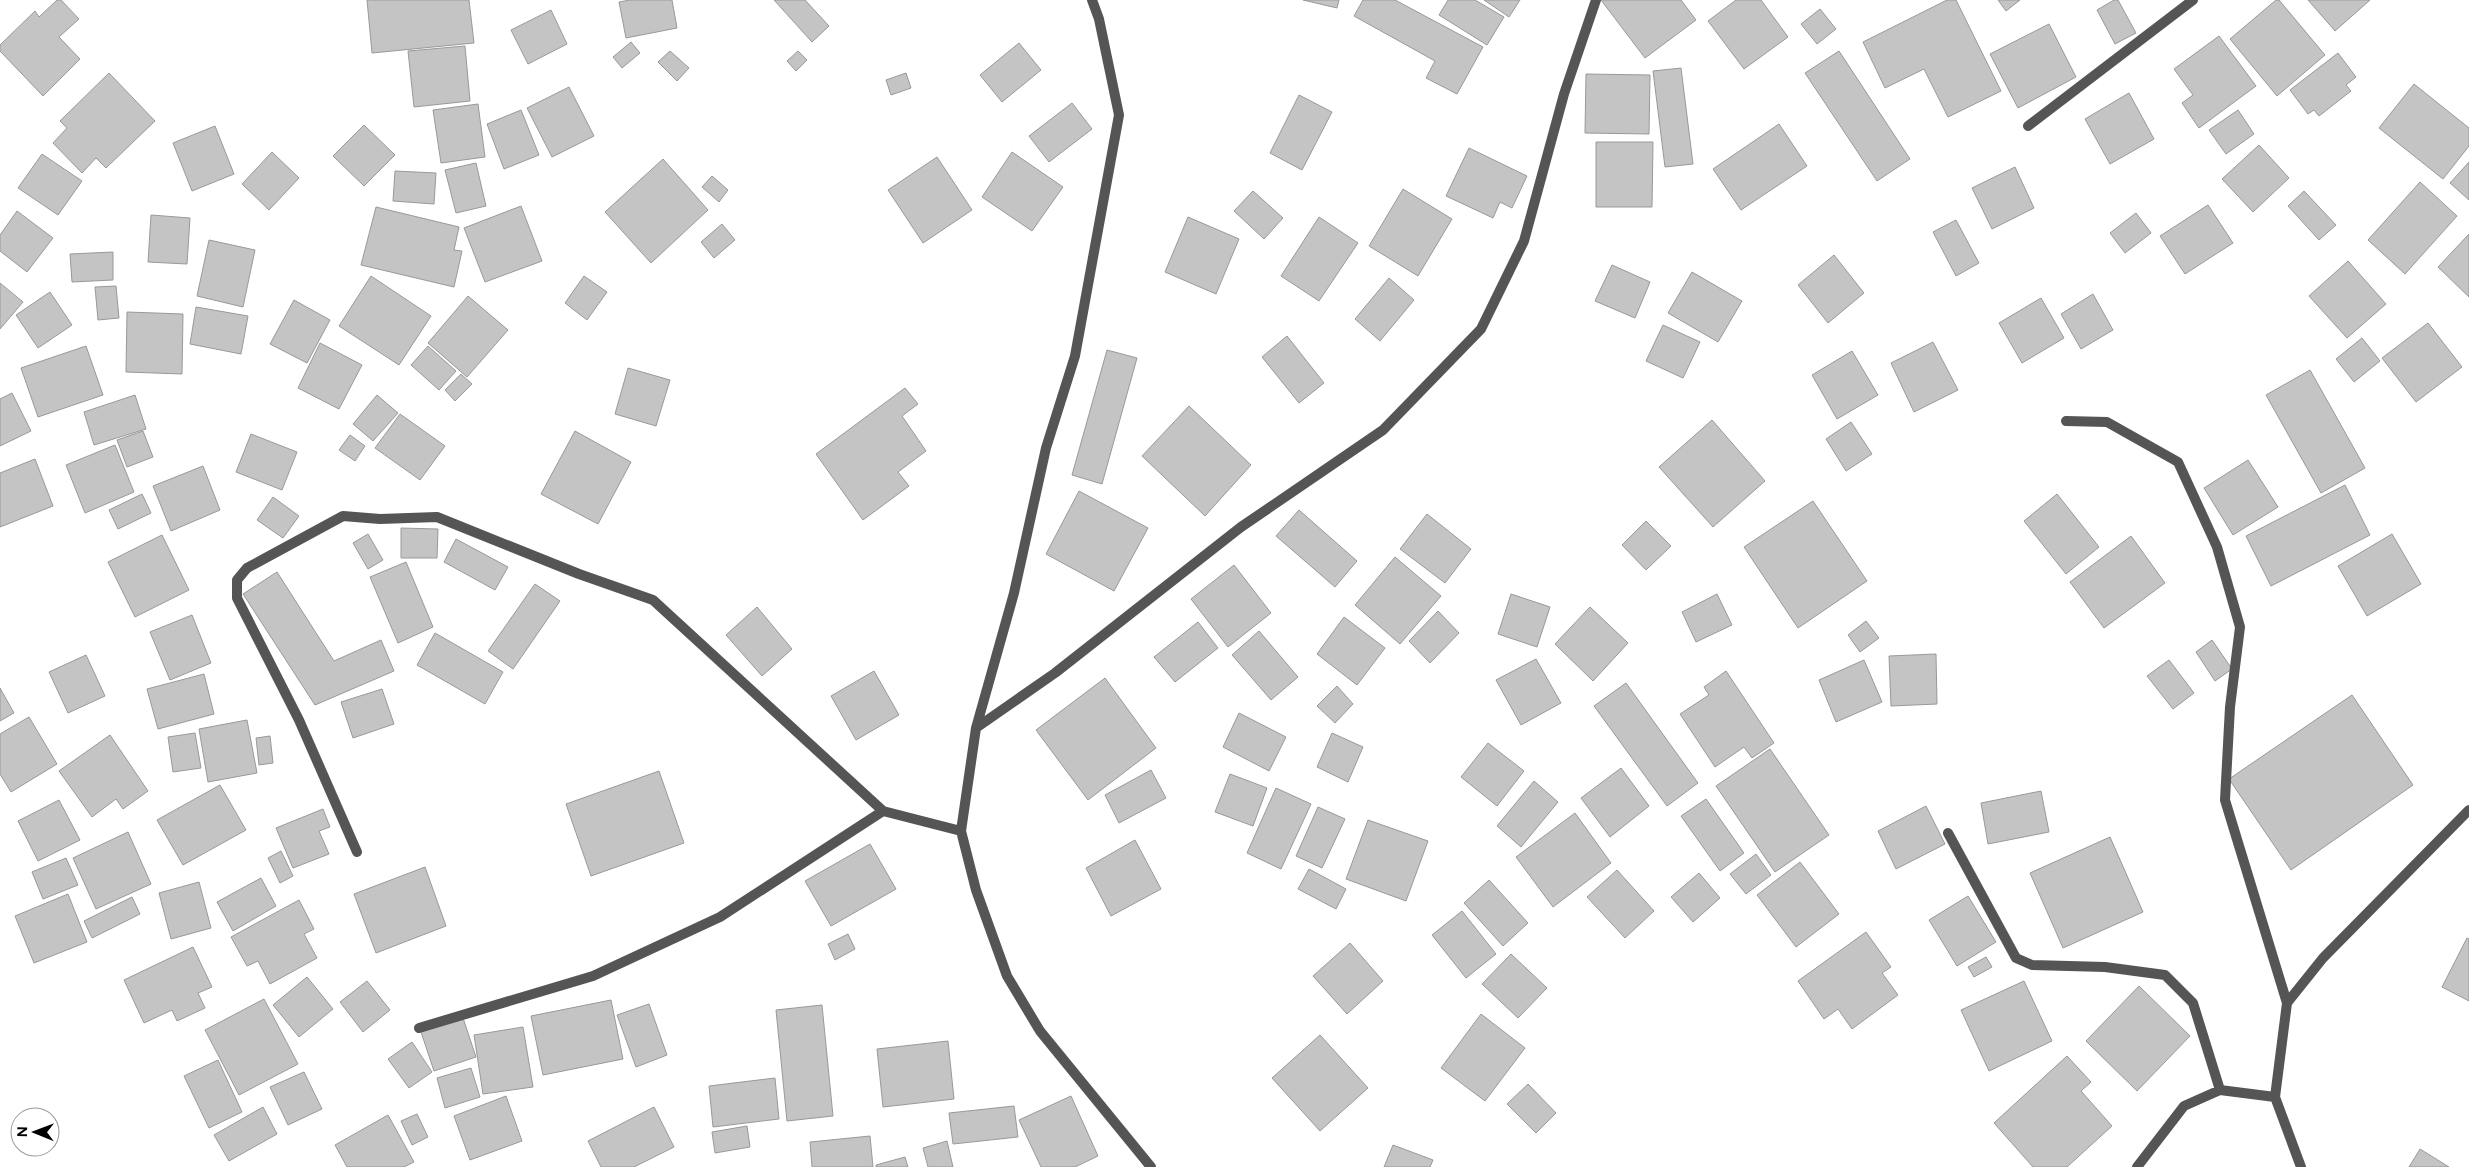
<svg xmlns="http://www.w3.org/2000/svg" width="2469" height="1167" viewBox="0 0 2469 1167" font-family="Figtree,sans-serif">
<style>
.building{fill:#c4c4c4;stroke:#999}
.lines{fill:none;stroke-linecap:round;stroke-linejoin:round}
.minor{stroke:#555;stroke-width:10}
</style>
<rect width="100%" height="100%" fill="#fff"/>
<path class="building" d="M57 0H61L79 19 59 37 80 59 43 96 0 51V45L35 11 39 17Z
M367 0H469L474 43 372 53Z
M630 0H672L677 28 626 38 619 2Z
M774 0H805L829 26 812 42Z
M1303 0H1339L1337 8Z
M1363 0H1395L1483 47 1457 94 1426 78 1435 61 1354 16Z
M1448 0H1475L1504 17 1487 45 1439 15Z
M1484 0H1520L1509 17Z
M1601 0H1681L1696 20 1645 58Z
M1736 0H1761L1788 37 1744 69 1708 21Z
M1947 0H1956L2001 91 1948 117 1924 69 1885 88 1863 42Z
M1998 0H2020L2006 11Z
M2114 0H2118L2136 33 2115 44 2097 10Z
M2276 0H2279L2325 55 2277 96 2230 39Z
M2308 0H2370L2335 31Z
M1820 9 1836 29 1817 44 1801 24Z
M551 10 567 44 528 64 511 30Z
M2049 24 2076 77 2018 108 1990 54Z
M2219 36 2256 86 2199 128 2182 103 2193 95 2174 69Z
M631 42 640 53 622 68 613 57Z
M1019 43 1041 70 1002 102 980 75Z
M465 46 470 101 414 107 408 51Z
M670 51 689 68 677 81 658 62Z
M798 51 807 60 796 71 787 61Z
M1839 51 1910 159 1877 181 1805 73Z
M2338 53 2356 77 2346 85 2351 91 2319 116 2314 110 2308 114 2290 90Z
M1681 68 1693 164 1665 167 1653 71Z
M109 73 155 121 106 168 96 158 82 173 53 143 67 128 60 121Z
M906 73 911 88 891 95 886 80Z
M1586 74 1650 75 1649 134 1585 133Z
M2414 84 2469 128V146L2443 179 2379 128Z
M569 87 594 136 552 157 527 108Z
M2129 93 2154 139 2110 164 2085 119Z
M1299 95 1332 112 1302 170 1270 153Z
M1072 103 1092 129 1049 162 1029 136Z
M478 104 485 157 441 163 433 110Z
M521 110 539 155 504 169 487 124Z
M2238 110 2254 134 2226 154 2209 130Z
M1779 124 1807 166 1741 210 1713 169Z
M364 125 395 155 364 186 333 156Z
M215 126 234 174 192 191 173 143Z
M1596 142H1653L1652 207H1596Z
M2259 145 2289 178 2253 212 2222 179Z
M1469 148 1527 176 1512 208 1500 202 1493 218 1446 196Z
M272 152 299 178 269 210 242 184Z
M1012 152 1063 187 1032 231 982 197Z
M42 154 82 181 58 215 18 188Z
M937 157 972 210 923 243 888 190Z
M663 159 708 210 651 263 605 212Z
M2469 162V200L2450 183Z
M476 163 486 206 456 213 445 170Z
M2015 167 2034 208 1992 229 1972 188Z
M395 171 436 173 434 204 393 201Z
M712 176 728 190 719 202 702 187Z
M2420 182 2457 216 2405 274 2368 240Z
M1403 189 1452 219 1418 276 1369 246Z
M1253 191 1283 218 1264 239 1234 211Z
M2304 191 2336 225 2319 240 2288 206Z
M2208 205 2233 243 2185 274 2160 236Z
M521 206 542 261 485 282 464 228Z
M376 207 459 227 454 250 462 251 454 287 361 265Z
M17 211 53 238 27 272 0 251V235Z
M2136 213 2151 233 2125 253 2110 233Z
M151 215 190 218 187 264 148 262Z
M1188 217 1239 239 1216 294 1165 272Z
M1319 217 1358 243 1319 301 1281 276Z
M1956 220 1979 263 1956 276 1933 232Z
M722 224 735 240 714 258 701 242Z
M2469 234V297L2438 267Z
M209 240 255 250 243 307 197 296Z
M113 252V280L72 282 70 254Z
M1834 255 1864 293 1828 323 1798 285Z
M2348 261 2386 304 2347 338 2309 296Z
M1612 265 1650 282 1635 318 1595 301Z
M1692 272 1742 301 1718 342 1668 313Z
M371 276 431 316 399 365 339 326Z
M584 276 607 292 587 320 565 303Z
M1389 278 1414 300 1380 341 1355 319Z
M0 283 23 302 0 329Z
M116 286 119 318 98 320 95 287Z
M50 292 72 325 38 348 16 315Z
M2093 294 2113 330 2081 349 2061 314Z
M468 296 508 330 467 377 428 343Z
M2041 298 2064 338 2022 363 1999 323Z
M294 300 330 320 307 363 270 344Z
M196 307 248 316 241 354 190 344Z
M127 312 183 314 182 374 126 372Z
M2428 323 2462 367 2416 402 2382 358Z
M1663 325 1700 342 1683 378 1646 361Z
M1287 336 1324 383 1299 403 1262 357Z
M2362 338 2380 361 2354 382 2336 359Z
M1933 342 1958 390 1914 412 1891 363Z
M320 343 362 365 339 409 298 388Z
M86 346 103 395 38 417 21 368Z
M428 346 456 371 439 390 411 365Z
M1107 350 1137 358 1102 484 1072 475Z
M1852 351 1878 395 1837 419 1812 375Z
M628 368 670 380 656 426 615 414Z
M2310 370 2365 468 2321 493 2266 395Z
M461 374 472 384 455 401 445 390Z
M905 388 918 404 902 416 926 451 898 472 909 486 863 520 816 454Z
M12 393 31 431 0 446V399Z
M135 395 146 429 94 445 84 412Z
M377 395 398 413 373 441 353 424Z
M1189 406 1251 465 1205 516 1142 456Z
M400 414 445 446 420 480 375 448Z
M1712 420 1765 481 1713 527 1659 467Z
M1851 422 1872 454 1846 471 1826 439Z
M143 431 153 457 127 467 117 440Z
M575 431 631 462 598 524 541 494Z
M251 434 297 452 282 490 236 472Z
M350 435 365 446 355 461 339 450Z
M115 445 134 492 85 513 66 465Z
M35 459 53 506 0 527V473Z
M2248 460 2278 507 2233 535 2204 488Z
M203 466 220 510 171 531 153 486Z
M2345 485 2370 535 2271 586 2246 536Z
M1079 491 1148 528 1114 591 1046 554Z
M142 494 151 513 118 529 109 510Z
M2057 494 2099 547 2066 574 2024 521Z
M273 497 299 516 283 538 257 520Z
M1813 501 1867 581 1798 628 1744 547Z
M1299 510 1357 561 1335 587 1276 536Z
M1427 514 1471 549 1445 583 1400 549Z
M1646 521 1671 546 1646 570 1622 545Z
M401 528 438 529 437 558H401Z
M368 534 383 560 368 569 353 543Z
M2392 534 2421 584 2367 616 2338 566Z
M162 535 189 590 135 617 108 562Z
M2131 536 2165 583 2104 628 2070 582Z
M456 539 508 567 495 590 444 562Z
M1395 557 1441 596 1400 644 1355 605Z
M406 562 433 627 398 643 370 577Z
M1234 565 1271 613 1228 647 1191 599Z
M277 572 334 661 381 640 394 671 315 705 243 594Z
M535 584 560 601 513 669 488 651Z
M1511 594 1550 607 1537 647 1498 634Z
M1717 594 1732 625 1696 642 1682 612Z
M757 607 792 649 762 676 726 635Z
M1590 607 1628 643 1593 681 1555 644Z
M1438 611 1459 633 1430 663 1409 641Z
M192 615 211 663 170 680 150 632Z
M1344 617 1385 648 1357 685 1317 654Z
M1866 621 1879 638 1860 652 1848 635Z
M1198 622 1218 648 1175 682 1154 657Z
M1259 631 1298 677 1271 700 1232 655Z
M435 633 503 672 485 704 417 665Z
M2212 640 2232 669 2215 681 2196 652Z
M1936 654 1937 704 1891 706 1889 656Z
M86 655 105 696 68 713 49 672Z
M1536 659 1561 703 1521 725 1496 680Z
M1864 660 1882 702 1836 722 1819 680Z
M2169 660 2194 693 2173 709 2147 676Z
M874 671 899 715 856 740 831 696Z
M1726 671 1774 743 1752 758 1744 747 1715 767 1680 714 1709 695 1704 687Z
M204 674 214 714 158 729 147 689Z
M1105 678 1156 748 1088 800 1036 730Z
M1626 683 1698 783 1667 806 1594 706Z
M1337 686 1353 704 1335 723 1317 706Z
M0 688 14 713 0 721Z
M382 689 394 724 353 738 341 702Z
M2352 695 2413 785 2291 870 2229 779Z
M1239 713 1286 737 1269 771 1223 747Z
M29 717 57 764 11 792 0 774V734Z
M247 720 257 773 208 782 199 729Z
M195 733 201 768 173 772 168 737Z
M1332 733 1363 747 1348 782 1317 767Z
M110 735 148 791 123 809 116 799 92 817 59 771Z
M270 736 273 763 259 765 256 738Z
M1488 743 1524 771 1497 806 1461 777Z
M1770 749 1829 835 1775 872 1716 786Z
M1621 768 1649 806 1610 837 1581 798Z
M1151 770 1166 798 1119 823 1105 795Z
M659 771 684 843 591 876 566 804Z
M1230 774 1267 788 1253 826 1215 812Z
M1534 781 1558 802 1521 847 1497 826Z
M220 785 246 830 183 865 157 820Z
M1276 788 1311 804 1281 869 1247 853Z
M2041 791 2049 832 1988 844 1981 803Z
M1706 799 1744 853 1720 871 1681 816Z
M59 800 80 840 38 861 18 821Z
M1926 806 1945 844 1896 869 1878 831Z
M1318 807 1345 819 1322 868 1296 856Z
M323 809 330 827 319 831 329 854 293 868 276 828Z
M1575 813 1611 863 1553 907 1516 857Z
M1368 820 1428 841 1406 901 1346 879Z
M128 832 151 884 96 909 73 858Z
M2110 837 2143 912 2063 948 2030 873Z
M1135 840 1161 889 1111 916 1086 868Z
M870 844 896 889 831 926 805 881Z
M281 851 293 876 280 883 268 858Z
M1756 854 1771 875 1746 894 1730 874Z
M66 858 78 885 43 899 32 872Z
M1800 862 1839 914 1796 947 1757 895Z
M425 867 446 926 376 953 354 894Z
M1309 869 1346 889 1336 909 1298 889Z
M1617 870 1654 911 1625 938 1587 897Z
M1699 873 1720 898 1693 922 1671 897Z
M261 878 276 906 233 931 217 902Z
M1489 880 1528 923 1503 946 1464 903Z
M199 882 211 928 171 939 159 893Z
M68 894 87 942 34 963 15 916Z
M1968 896 1996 942 1957 966 1929 920Z
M132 897 140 914 92 938 84 921Z
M299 900 314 929 304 934 317 958 270 984 258 961 247 966 231 937Z
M1462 911 1496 954 1466 978 1432 935Z
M1866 932 1891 967 1882 973 1898 995 1852 1029 1838 1009 1824 1019 1798 981Z
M848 934 855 949 835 960 828 944Z
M2467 938 2469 939V1001L2442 987Z
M1350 943 1383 981 1347 1014 1313 976Z
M193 947 212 987 198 993 205 1008 177 1021 172 1010 144 1023 124 980Z
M1511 954 1547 988 1518 1018 1482 984Z
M1986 957 1992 967 1974 977 1968 967Z
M307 977 333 1009 299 1037 273 1005Z
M367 981 390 1010 363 1032 340 1002Z
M2024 981 2052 1041 1989 1071 1961 1010Z
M2139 986 2190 1036 2137 1091 2086 1041Z
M264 999 298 1064 239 1095 205 1030Z
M611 1000 623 1059 543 1075 531 1016Z
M649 1004 667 1055 636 1067 617 1015Z
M822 1005 833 1116 787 1121 776 1010Z
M1481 1014 1525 1048 1485 1101 1441 1068Z
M463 1018 476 1057 434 1071 421 1032Z
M523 1027 533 1087 483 1094 474 1035Z
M1320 1035 1368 1088 1320 1131 1272 1078Z
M948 1041 954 1099 883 1107 877 1049Z
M412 1042 432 1072 409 1088 388 1059Z
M2067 1056 2091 1082 2081 1091 2112 1126 2067 1167H2033L1994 1123Z
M218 1060 242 1112 209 1128 184 1076Z
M471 1068 480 1097 445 1108 437 1078Z
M304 1072 322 1109 288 1125 270 1087Z
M775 1078 779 1119 713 1127 709 1086Z
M1528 1084 1556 1113 1536 1133 1507 1104Z
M506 1096 522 1141 470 1160 454 1116Z
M1071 1096 1098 1156 1075 1167H1041L1019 1120Z
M1014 1106 1018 1137 953 1144 949 1113Z
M263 1107 277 1134 229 1161 214 1135Z
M654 1107 674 1147 634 1167H601L588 1141Z
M417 1114 428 1137 412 1145 401 1121Z
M388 1115 414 1162 404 1167H347L335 1145Z
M747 1126 750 1147 715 1153 712 1132Z
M870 1136 873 1167H812L810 1142Z
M947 1141 953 1167H928L923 1148Z
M1393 1145 1433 1160 1430 1167H1384Z
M2420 1149 2449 1167H2409Z
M905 1157 908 1167H876V1165Z"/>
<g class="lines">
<path class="minor" d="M1092 0 1099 19 1119 115 1075 356 1046 448 1014 593 976 728 961 831 976 890 1007 976 1040 1031 1151 1167
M2028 126 2193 0
M2066 421 2107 422 2178 462 2217 547 2240 627 2230 707 2225 800 2287 1003
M976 728 1055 673 1241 527 1383 430 1481 329 1524 241 1564 94 1596 0
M1948 833 2016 958 2032 965 2105 967 2165 975 2193 1003 2220 1090
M357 852 299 720 237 598V580L247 568 343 516 380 519 437 517 579 574 653 600 883 811
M419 1028 593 976 720 917 883 811 961 831
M2275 1097 2287 1003 2323 958 2469 810
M2137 1167 2184 1106 2220 1090 2275 1097 2301 1167"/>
</g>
<g transform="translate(35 1132) rotate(271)"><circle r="24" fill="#ffffff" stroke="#999999"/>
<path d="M0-4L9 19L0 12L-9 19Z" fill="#000000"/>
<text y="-8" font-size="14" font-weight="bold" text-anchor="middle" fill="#000000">N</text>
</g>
</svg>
